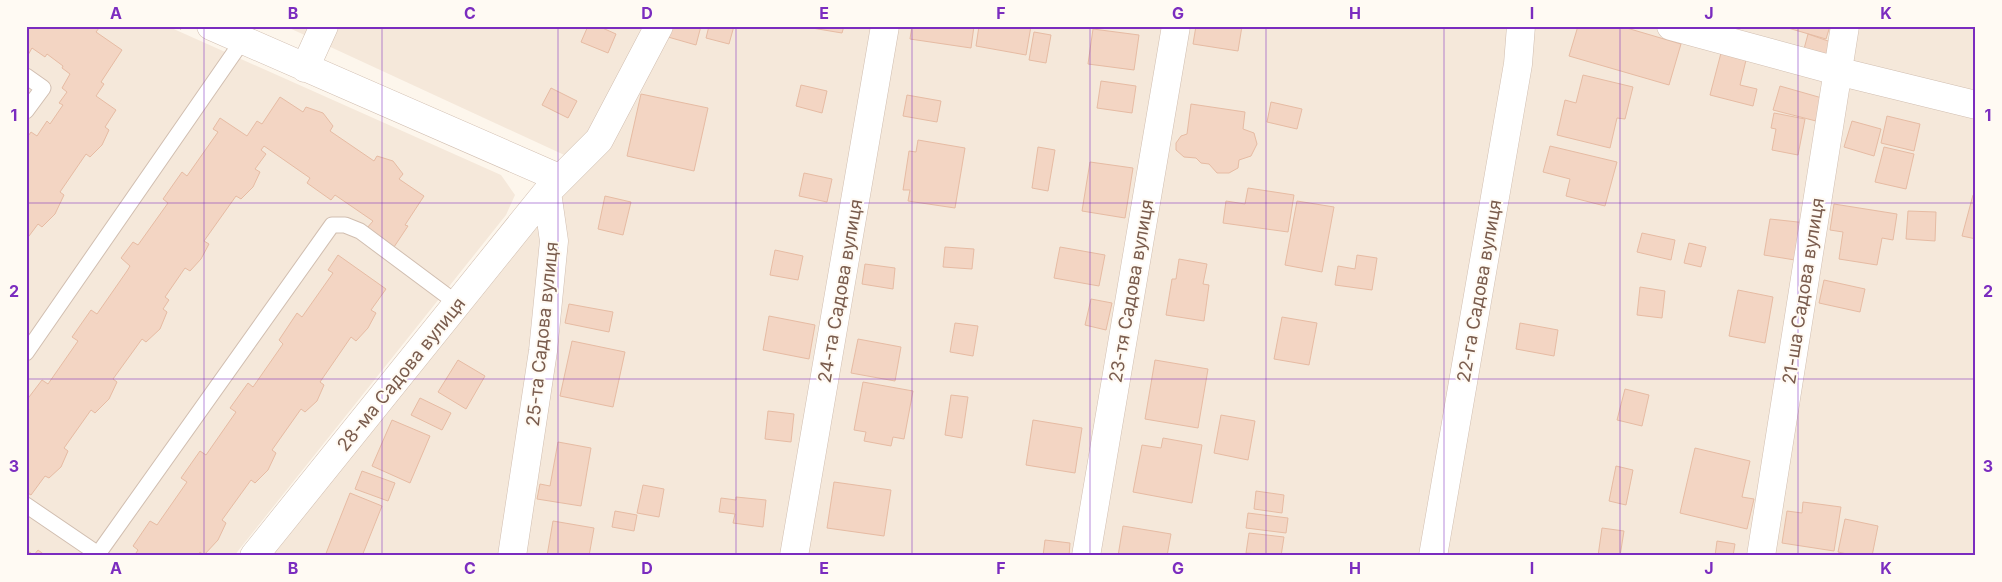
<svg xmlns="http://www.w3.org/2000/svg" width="2002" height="582" viewBox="0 0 2002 582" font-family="Inter,sans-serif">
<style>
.residential{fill:#f5e8da}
.building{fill:#f3d5c3;stroke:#e6bba3}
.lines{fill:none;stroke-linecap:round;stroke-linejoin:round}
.lane-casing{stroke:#d1beb0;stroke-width:17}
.street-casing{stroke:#d1beb0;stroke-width:29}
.path{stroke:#d9b8a5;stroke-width:3;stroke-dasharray:1 4;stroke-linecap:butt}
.lane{stroke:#fff;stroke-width:15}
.street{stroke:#fff;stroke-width:28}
.grid{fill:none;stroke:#7b2cbf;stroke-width:1;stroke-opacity:0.55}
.labels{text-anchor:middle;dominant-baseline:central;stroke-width:4;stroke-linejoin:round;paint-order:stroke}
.street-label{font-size:18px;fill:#7a5c4d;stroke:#fffaf3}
.neatline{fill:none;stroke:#7b2cbf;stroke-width:2}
.grid-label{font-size:16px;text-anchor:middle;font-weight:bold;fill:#7b2cbf}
</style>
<rect width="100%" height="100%" fill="#fdf6ec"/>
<path class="residential" d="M26 26H167L501 175 515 195 506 215 234 556H26Z
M285 26H1976V556H272L586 165Z"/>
<path class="building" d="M26 26H97L99 28 96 32 122 50 101 82 104 84 96 96 116 110 105 127 109 130 102 145 90 157 86 154 60 192 64 195 55 214 42 227 38 224 26 240V139L31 132 37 136 47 121 50 124 63 105 59 103 67 92 62 88 70 74 62 68 63 66 47 54 45 57 32 48 28 55 26 54Z
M588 26H598L616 34 608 53 581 42Z
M671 26H701L696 45 668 37Z
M709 26H734L729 44 706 38Z
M812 26H844L842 33 812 28Z
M912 26H974L971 48 910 39Z
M979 26H1031L1026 55 976 46Z
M1196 26H1242L1238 51 1193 44Z
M1578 26 1587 28V26H1620L1681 44 1669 85 1569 56Z
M1781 26H1830L1826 39Z
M1093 29 1139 35 1134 70 1088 64Z
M1034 32 1051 35 1046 63 1029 60Z
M1808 34 1831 42 1826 56 1804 49Z
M1721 53 1746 60 1740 85 1757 89 1753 106 1710 95Z
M1583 75 1633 87 1625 119 1617 118 1610 148 1557 135 1565 100 1576 103Z
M1101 81 1136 86 1132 113 1097 108Z
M801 85 827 91 822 113 796 106Z
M1780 86 1822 98 1816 121 1773 110Z
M551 88 577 101 568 118 542 105Z
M641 94 708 108 694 171 627 156Z
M907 95 941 101 937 122 903 116Z
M280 97 303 112 306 107 323 113 333 126 330 131 374 161 377 156 393 161 403 174 399 179 424 196 405 225 408 226 394 247 367 228 373 221 335 195 331 200 307 183 310 178 264 146 261 150 266 154 255 169 260 172 253 187 241 199 236 196 204 241 209 244 201 259 190 271 185 268 165 297 169 300 163 309 167 312 160 329 146 342 142 339 113 379 117 382 109 399 95 413 91 410 64 448 68 451 61 467 49 478 45 476 31 495 26 492V413L29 409 26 407V401L42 380 48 384 78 341 72 337 91 310 97 314 127 271 130 266 121 258 133 242 138 245 168 203 163 199 182 172 187 176 218 132 213 129 220 118 247 136 257 121 262 124Z
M1271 102 1302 109 1297 129 1267 122Z
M1191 104 1245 112 1243 129 1254 133 1257 144 1251 156 1239 160 1238 168 1229 173H1217L1209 164 1201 163 1196 158 1184 157 1176 150V143L1181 136 1187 134Z
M1774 113 1805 119 1798 155 1772 150 1776 129 1771 128Z
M1887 116 1920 124 1914 151 1881 143Z
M1852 121 1881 129 1874 156 1844 147Z
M918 140 965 148 955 208 908 201 910 190H903L909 151 916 152Z
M1550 146 1617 162 1605 206 1566 196 1570 179 1543 172Z
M1038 147 1055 150 1048 191 1032 188Z
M1884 147 1914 154 1906 189 1875 182Z
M1090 162 1133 168 1125 218 1082 211Z
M804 173 832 179 827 202 799 196Z
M1248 188 1294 195 1288 232 1223 223 1226 201 1245 204Z
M1973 195H1976V239L1962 236Z
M605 196 631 202 623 235 598 229Z
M1297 201 1334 207 1322 272 1285 265Z
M1834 204 1897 214 1893 240 1882 238 1877 265 1839 259 1843 232 1830 230Z
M1908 211 1936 212 1935 241 1906 239Z
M1770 219 1807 223 1801 261 1764 255Z
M1642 233 1675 240 1671 260 1637 252Z
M1689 243 1706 247 1701 267 1684 263Z
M945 247 974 249 972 269 943 267Z
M1060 247 1105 255 1099 286 1054 278Z
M775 250 803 256 798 280 770 275Z
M338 255 386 289 371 310 376 313 368 328 356 341 351 337 320 382 324 385 317 401 305 412 301 409 272 450 276 453 268 470 255 483 251 480 222 520 226 523 218 540 204 555 200 552 197 556H134L138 550 133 546 150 521 157 525 187 482 181 478 200 451 206 455 236 412 230 408 248 383 253 387 283 344 279 340 297 313 302 317 333 273 328 270Z
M1357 255 1377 258 1372 290 1335 285 1338 266 1355 269Z
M1179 259 1207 264 1203 284 1209 285 1204 321 1166 315 1172 279H1176Z
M865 264 895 268 893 289 862 284Z
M1824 280 1865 289 1860 312 1819 303Z
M1640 287 1665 291 1662 318 1637 315Z
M1738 290 1773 297 1765 343 1729 336Z
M1091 299 1112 303 1106 330 1085 325Z
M569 304 613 312 609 332 565 323Z
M769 316 815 325 809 359 763 350Z
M1282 317 1317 323 1309 365 1274 359Z
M955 323 978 326 973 356 950 352Z
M1520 323 1558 330 1554 356 1516 349Z
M858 339 901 347 895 381 851 373Z
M572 341 625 352 613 407 560 396Z
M458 360 485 376 466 409 438 392Z
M1155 360 1208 369 1198 428 1145 419Z
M863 382 913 391 904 439 893 437 891 446 864 441 866 432 854 430Z
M1625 389 1649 395 1642 426 1617 420Z
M951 395 968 397 962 438 945 435Z
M420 398 451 413 442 430 411 415Z
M768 411 794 414 791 442 765 439Z
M1221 415 1255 421 1248 460 1214 453Z
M392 420 430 436 410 483 372 466Z
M1033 420 1082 428 1075 473 1026 465Z
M1163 438 1202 445 1192 503 1133 492 1142 445 1161 448Z
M558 442 591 448 581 506 537 499 540 484 550 486Z
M1695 448 1750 461 1742 497 1754 499 1747 529 1680 513Z
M1616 466 1633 470 1626 505 1609 501Z
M362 471 395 483 388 501 355 489Z
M834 482 891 490 884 536 827 528Z
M643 485 664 489 659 517 637 513Z
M1256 491 1284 495 1282 513 1254 509Z
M350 493 382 506 362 556H325Z
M736 497 766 500 763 527 733 523 735 514 719 512 721 498 736 500Z
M1803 502 1841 507 1834 551 1782 543 1787 511 1802 513Z
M615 511 637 515 634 531 612 527Z
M1248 513 1288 518 1286 533 1246 528Z
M1845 519 1878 526 1872 556H1856L1838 552Z
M553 521 594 528 589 556H547Z
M1123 526 1171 534 1167 556H1118Z
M1602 528 1624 531 1620 556H1598Z
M1249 533 1284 537 1281 556 1246 553Z
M1045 540 1070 543 1069 556H1043Z
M1717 541 1735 544 1733 556H1715Z
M26 550 34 555 38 550 46 556H26Z"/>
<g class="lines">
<g class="lane-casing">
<path id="lane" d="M26 76 43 88 26 111
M26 353 243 40
M26 505 98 554 332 225H345L360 231 458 304"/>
</g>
<g class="street-casing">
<path id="street" d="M211 26 559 178
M1671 26 1837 71 1976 105
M305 68 324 26
M254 556 547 192
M512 556 543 351 554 241 547 192 599 140 659 26
M794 556 885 26
M1086 556 1176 26
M1433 556 1518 64 1521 26
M1761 556 1845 26"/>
</g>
<path class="path" d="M176 26 185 30"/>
<use href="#lane" class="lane"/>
<use href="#street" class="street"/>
</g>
<path class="grid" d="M204 26V556M382 26V556M558 26V556M736 26V556M912 26V556M1090 26V556M1266 26V556M1444 26V556M1620 26V556M1798 26V556M26 203H1976M26 379H1976"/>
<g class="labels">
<g class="street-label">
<text transform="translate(840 291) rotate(-80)">24-та Садова вулиця</text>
<text transform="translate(1131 291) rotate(-80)">23-тя Садова вулиця</text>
<text transform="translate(1479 291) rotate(-80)">22-га Садова вулиця</text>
<text transform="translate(1803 291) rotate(-81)">21-ша Садова вулиця</text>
<text transform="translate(542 334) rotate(-84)">25-та Садова вулиця</text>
<text transform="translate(401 374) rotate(-51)">28-ма Садова вулиця</text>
</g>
</g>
<rect width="2002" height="582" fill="none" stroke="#fffaf3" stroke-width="55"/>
<rect x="28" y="28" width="1946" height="526" class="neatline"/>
<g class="grid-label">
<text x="116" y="19">A</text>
<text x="293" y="19">B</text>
<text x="470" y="19">C</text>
<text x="647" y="19">D</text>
<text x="824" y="19">E</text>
<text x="1001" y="19">F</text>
<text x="1178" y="19">G</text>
<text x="1355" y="19">H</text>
<text x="1532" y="19">I</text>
<text x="1709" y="19">J</text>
<text x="1886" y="19">K</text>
<text x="14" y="121">1</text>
<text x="1988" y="121">1</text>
<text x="14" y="297">2</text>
<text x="1988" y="297">2</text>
<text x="14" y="472">3</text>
<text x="1988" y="472">3</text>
<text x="116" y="574">A</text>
<text x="293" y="574">B</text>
<text x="470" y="574">C</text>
<text x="647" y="574">D</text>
<text x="824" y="574">E</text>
<text x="1001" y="574">F</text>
<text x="1178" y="574">G</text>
<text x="1355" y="574">H</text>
<text x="1532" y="574">I</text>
<text x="1709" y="574">J</text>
<text x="1886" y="574">K</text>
</g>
</svg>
